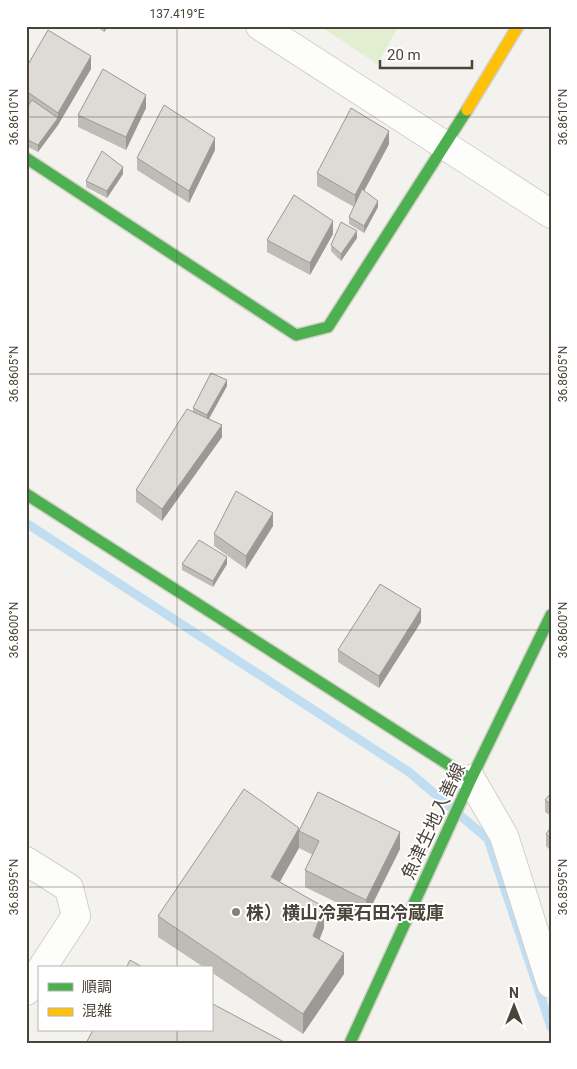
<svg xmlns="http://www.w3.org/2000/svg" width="577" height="1069" viewBox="0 0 577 1069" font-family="Roboto,'Noto Sans JP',sans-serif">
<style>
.green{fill:#e1eecf}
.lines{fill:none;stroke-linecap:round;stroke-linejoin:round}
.stream{stroke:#c0ddf1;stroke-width:9}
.street-casing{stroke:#d2d0cb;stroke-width:30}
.fast-casing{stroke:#d3cfc5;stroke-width:14}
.slow-casing{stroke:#d3cfc5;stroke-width:14}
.street{stroke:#fdfdfc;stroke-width:28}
.fast{stroke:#4caf50;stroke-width:11}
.slow{stroke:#ffc107;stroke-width:11}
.wall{fill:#bfbcb8}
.shaded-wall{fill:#9b9996}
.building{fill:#dedbd6;stroke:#9b9996}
.ticks{fill:none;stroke:#4b4439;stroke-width:1;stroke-opacity:0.45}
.poi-dot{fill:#868178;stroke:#fff;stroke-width:2}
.labels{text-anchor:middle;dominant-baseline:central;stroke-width:4;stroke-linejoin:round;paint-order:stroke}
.street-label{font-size:18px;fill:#4b4439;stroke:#fff}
.poi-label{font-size:18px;font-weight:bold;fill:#4b4439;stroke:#fff;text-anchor:start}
.neatline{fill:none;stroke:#4b4439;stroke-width:2}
.ticks-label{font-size:12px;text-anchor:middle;fill:#4b4439}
</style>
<rect width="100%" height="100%" fill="#f4f2ee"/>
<path class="green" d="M320 26H399L377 64Z"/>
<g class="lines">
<path class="stream" d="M26 523 409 772 488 839 551 1027"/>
<g class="street-casing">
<path id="street" d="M260 26 551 214
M471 779 504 836 551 984
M26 861 69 888 76 916 42 968
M26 991 39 972"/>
</g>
<g class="fast-casing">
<path id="fast" d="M26 158 296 335 328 327 467 110
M26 494 471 779
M350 1043 471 779 551 615"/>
</g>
<g class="slow-casing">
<path id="slow" d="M467 110 518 26"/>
</g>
<use href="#street" class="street"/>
<use href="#fast" class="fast"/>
<use href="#slow" class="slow"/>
</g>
<path class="wall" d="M96 26H108L104 32Z
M26 68 91 69 58 125 38 152 26 146V109L29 105 26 103Z
M146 108 126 150 78 127V115Z
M389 144 364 191 378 207 364 233 349 224V217L354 207 317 186V173Z
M215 150 189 203 137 170V158Z
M123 174 107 198 86 187V181Z
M333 234 310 275 267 252V240Z
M357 238 341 261 331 251V245Z
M227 386 209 419 222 437 162 521 136 502V490L193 412V408Z
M273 526 246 569 214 546V534Z
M182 564H227L213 587 182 570Z
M421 622 379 688 338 662V650Z
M551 793V816L545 812V800Z
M551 827V851L546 846V834Z
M299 831 400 849 366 917 305 887V870L313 855 299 848Z
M299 848 280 882 324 928 319 939 344 974 303 1034 211 972V968H205L158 937V916Z"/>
<path class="shaded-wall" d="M104 26H108L104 32Z
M91 56V69L58 125 38 152V145L58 118V113Z
M146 95V108L126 150V137Z
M389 131V144L355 208V195Z
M215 138V150L189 203V191Z
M123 167V174L107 198V191Z
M378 201V207L364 233V226Z
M333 221V234L310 275V263Z
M357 231V238L341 261V254Z
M227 380V386L207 422V415Z
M222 425V437L162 521V509Z
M273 513V526L246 569V556Z
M227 557V564L213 587V581Z
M421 609V622L379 688V676Z
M299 828V848L271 897V877Z
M400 832V849L366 917V900Z
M324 907V928L313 956V936Z
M344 953V974L303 1034V1014Z"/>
<path class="building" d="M48 30 91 56 58 113 26 91V68Z
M103 69 146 95 126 137 78 115Z
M32 100 58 118 38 145 26 139V109Z
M164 105 215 138 189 191 137 158Z
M351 108 389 131 355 195 317 173Z
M102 151 123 167 107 191 86 181Z
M362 189 378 201 364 226 349 217Z
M294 195 333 221 310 263 267 240Z
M341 222 357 231 341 254 331 245Z
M211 373 227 380 207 415 193 408Z
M187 409 222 425 162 509 136 490Z
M236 491 273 513 246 556 214 534Z
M199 540 227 557 213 581 182 564Z
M380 584 421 609 379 676 338 650Z
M244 789 299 828 271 877 324 907 313 936 344 953 303 1014 158 916Z
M318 792 400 832 366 900 305 870 319 841 299 831Z
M551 793V804L545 800Z
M551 827V838L546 834Z
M130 960 144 968H126Z
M211 1003 286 1043H86L93 1030H211Z"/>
<path class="ticks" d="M177 26V968M26 117H551M26 374H551M26 630H551M26 887H551M177 1030V1043"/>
<circle class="poi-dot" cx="236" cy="912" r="5"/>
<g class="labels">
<g class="street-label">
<text transform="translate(433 821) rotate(-65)">魚津生地入善線</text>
</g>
<g class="poi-label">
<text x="246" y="912">株）横山冷菓石田冷蔵庫</text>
</g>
</g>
<rect width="577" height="1069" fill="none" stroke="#ffffff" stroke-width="55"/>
<rect x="38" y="966" width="175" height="65" fill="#ffffff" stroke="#b7b4b0"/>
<rect x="48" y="983" width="25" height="8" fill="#4caf50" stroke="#b7b4b0"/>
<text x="82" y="992" font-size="15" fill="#4b4439">順調</text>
<rect x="48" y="1008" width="25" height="8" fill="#ffc107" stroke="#b7b4b0"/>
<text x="82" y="1016" font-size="15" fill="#4b4439">混雑</text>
<g transform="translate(514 1006)" stroke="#ffffff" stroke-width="4" paint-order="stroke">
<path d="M0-4L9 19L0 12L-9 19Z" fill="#4b4439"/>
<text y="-8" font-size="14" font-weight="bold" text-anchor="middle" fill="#4b4439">N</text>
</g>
<path d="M380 60v8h92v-8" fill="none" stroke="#4b4439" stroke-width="2.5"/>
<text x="387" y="60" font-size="15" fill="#4b4439" stroke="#ffffff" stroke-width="4" paint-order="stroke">20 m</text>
<rect x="28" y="28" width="522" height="1014" class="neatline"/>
<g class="ticks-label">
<text x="177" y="18">137.419°E</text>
<text transform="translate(14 117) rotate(-90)" y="4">36.8610°N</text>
<text transform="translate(563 117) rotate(-90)" y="4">36.8610°N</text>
<text transform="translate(14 374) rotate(-90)" y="4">36.8605°N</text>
<text transform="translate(563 374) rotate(-90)" y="4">36.8605°N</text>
<text transform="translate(14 630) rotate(-90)" y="4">36.8600°N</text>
<text transform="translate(563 630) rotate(-90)" y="4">36.8600°N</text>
<text transform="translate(14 887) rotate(-90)" y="4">36.8595°N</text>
<text transform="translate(563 887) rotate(-90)" y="4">36.8595°N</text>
</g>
</svg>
